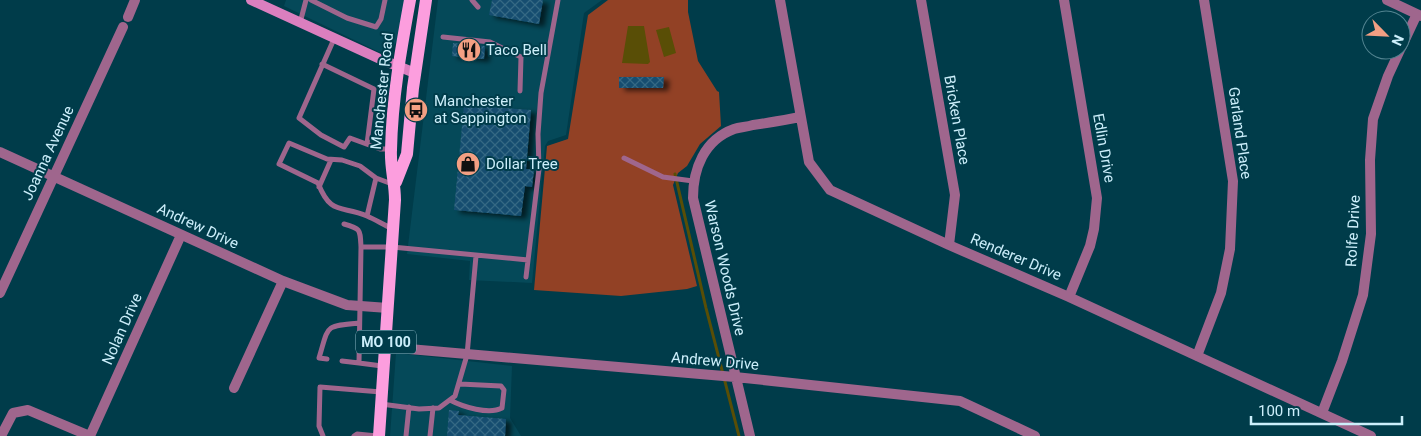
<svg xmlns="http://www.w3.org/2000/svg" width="1421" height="436" viewBox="0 0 1421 436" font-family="Roboto,sans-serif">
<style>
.built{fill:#054959}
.park{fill:#924125}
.water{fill:#594e06}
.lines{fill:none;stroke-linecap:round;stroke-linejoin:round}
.stream{stroke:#594e06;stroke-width:3}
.building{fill:url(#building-cross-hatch);filter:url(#shadow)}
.lane{stroke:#9f668d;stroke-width:5}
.street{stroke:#9f668d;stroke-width:10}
.secondary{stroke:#db7fbf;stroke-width:10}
.primary{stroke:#fc9ede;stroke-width:12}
.labels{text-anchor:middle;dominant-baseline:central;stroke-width:4;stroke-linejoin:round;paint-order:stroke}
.shield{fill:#003c4a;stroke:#8fb9c6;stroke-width:1}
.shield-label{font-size:14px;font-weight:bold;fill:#cceffb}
.poi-label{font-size:15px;fill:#cceffb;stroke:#003c4a;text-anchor:start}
.street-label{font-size:15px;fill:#cceffb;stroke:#003c4a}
</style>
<defs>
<pattern id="building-cross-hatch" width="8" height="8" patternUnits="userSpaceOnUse" patternTransform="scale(1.25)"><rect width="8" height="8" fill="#154e6f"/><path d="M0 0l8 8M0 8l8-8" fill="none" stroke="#366884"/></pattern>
<filter id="shadow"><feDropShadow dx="5.5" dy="3" stdDeviation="2.5" flood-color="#0009"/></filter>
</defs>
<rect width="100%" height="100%" fill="#003c4a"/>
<path class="built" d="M286 0H405L398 39 391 50 379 52 284 6Z
M438 0H602L584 13 566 135 548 141 545 146 532 283 469 280 470 261 407 254Z
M396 353 512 366 510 418 521 436H390Z"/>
<path class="park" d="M608 0H688V12L698 61 717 91 719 92 721 126 700 144 687 166 678 173 673 185 697 286 687 289 621 296 534 290 547 146 568 139 588 15Z"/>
<path class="water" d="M628 26H644L650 62 648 64 622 63Z
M669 27 676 53 664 57 656 30Z"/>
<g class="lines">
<path class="stream" d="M675 174 706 308 739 436"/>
</g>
<path class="building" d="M492 0H543L539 24 489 15Z
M453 43 485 46 484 59 452 56Z
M619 77H664L663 88H619Z
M464 105 531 110 526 169 534 170 532 187 525 186 521 216 454 210Z
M449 410 459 411 458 415 506 419 505 436H447Z"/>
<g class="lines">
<path class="lane" d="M311 0 347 18 376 27 381 19 385 0
M472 0 478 7
M300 23 306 0
M443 37 490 42 521 57 520 91
M334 39 299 118 321 135 344 147 350 138 380 149H391
M322 64 374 89 367 144
M624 158 663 177 693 181
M392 184 376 178 360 166 342 160 327 159 289 143 279 164 318 183C331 216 341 205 367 216 376 220 384 225 393 229
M319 187 331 160
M367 216 376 178
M344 224C361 229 360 229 361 247H392L528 260
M361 247 359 363 382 366
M526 277 539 169 538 134 541 93 558 0
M327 359 319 358C329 325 324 326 359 323
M342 361 359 363
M450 400C463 407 489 415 502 408L504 390 501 386 460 384
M381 404 419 409 439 408 455 396 467 355 476 256
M323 436 319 426 320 387 381 392
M354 436 357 434 377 436
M406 436 409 407
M430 436 433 408"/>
<path class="street" d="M780 0 809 162 830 190 949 245 1069 297 1371 436
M921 0 955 195 949 245
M1064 0 1097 198 1094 229 1090 246 1069 297
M1387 0 1421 16
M128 17 135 0
M1401 48 1417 14
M0 152 283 281 347 305 388 308
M0 293 123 27
M386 347 735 377 960 401 1035 436
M1197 356 1221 293 1230 249 1233 181 1204 0
M234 388 283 281
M1322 413 1342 361 1363 295 1371 234 1370 160 1373 119 1388 76 1400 50
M1 436 13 413 28 410 90 436
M90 436 181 235
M750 436 693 198C693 169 704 140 734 129 740 127 747 127 753 125 769 123 784 120 800 117"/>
<path class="secondary" d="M251 0 380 59 415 73"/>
<path class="primary" d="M396 182 407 154 413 88 426 0
M379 436 395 200C395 183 390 166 391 150 392 99 401 49 410 0"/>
</g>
<defs>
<g id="restaurant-disc" transform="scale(1.25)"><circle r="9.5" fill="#f39f83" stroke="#003c4a"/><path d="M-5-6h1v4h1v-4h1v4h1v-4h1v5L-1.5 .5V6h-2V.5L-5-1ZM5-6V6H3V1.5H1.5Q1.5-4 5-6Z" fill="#111"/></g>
<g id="bus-disc" transform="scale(1.25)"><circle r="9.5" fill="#f39f83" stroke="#003c4a"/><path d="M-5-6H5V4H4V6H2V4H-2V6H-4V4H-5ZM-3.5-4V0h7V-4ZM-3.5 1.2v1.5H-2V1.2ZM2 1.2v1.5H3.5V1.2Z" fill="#111"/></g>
<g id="shop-disc" transform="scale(1.25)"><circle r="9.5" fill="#f39f83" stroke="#003c4a"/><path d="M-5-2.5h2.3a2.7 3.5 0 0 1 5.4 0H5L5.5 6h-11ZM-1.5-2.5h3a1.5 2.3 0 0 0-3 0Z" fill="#111"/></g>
</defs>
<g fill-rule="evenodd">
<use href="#restaurant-disc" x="469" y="50"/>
<use href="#bus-disc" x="416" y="110"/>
<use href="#shop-disc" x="468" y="164"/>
</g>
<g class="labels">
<rect class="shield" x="356" y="330.5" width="60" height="23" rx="4"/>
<g class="shield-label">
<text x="386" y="342">MO 100</text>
</g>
<g class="poi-label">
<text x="486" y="50">Taco Bell</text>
<text x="434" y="101">Manchester<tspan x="434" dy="17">at Sappington</tspan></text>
<text x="486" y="164">Dollar Tree</text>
</g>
<g class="street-label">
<text transform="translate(382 91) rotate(-84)">Manchester Road</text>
<text transform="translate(957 120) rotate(80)">Bricken Place</text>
<text transform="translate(1240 133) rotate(82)">Garland Place</text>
<text transform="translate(1104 148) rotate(80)">Edlin Drive</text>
<text transform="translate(48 153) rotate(-65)">Joanna Avenue</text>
<text transform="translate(198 226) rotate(25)">Andrew Drive</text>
<text transform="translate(1353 231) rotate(-87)">Rolfe Drive</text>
<text transform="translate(1016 257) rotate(23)">Renderer Drive</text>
<text transform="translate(725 268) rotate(77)">Warson Woods Drive</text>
<text transform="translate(122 329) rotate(-66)">Nolan Drive</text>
<text transform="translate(715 361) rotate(5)">Andrew Drive</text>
</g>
</g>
<g transform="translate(1386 35) rotate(114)"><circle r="24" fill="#003c4a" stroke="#528491"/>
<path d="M0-4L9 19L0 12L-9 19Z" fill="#f39f83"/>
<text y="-8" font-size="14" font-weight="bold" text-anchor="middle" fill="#cceffb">N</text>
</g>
<path d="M1251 416v8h151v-8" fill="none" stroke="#cceffb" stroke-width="2.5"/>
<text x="1258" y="416" font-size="15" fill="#cceffb" stroke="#003c4a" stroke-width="4" paint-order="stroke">100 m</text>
</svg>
